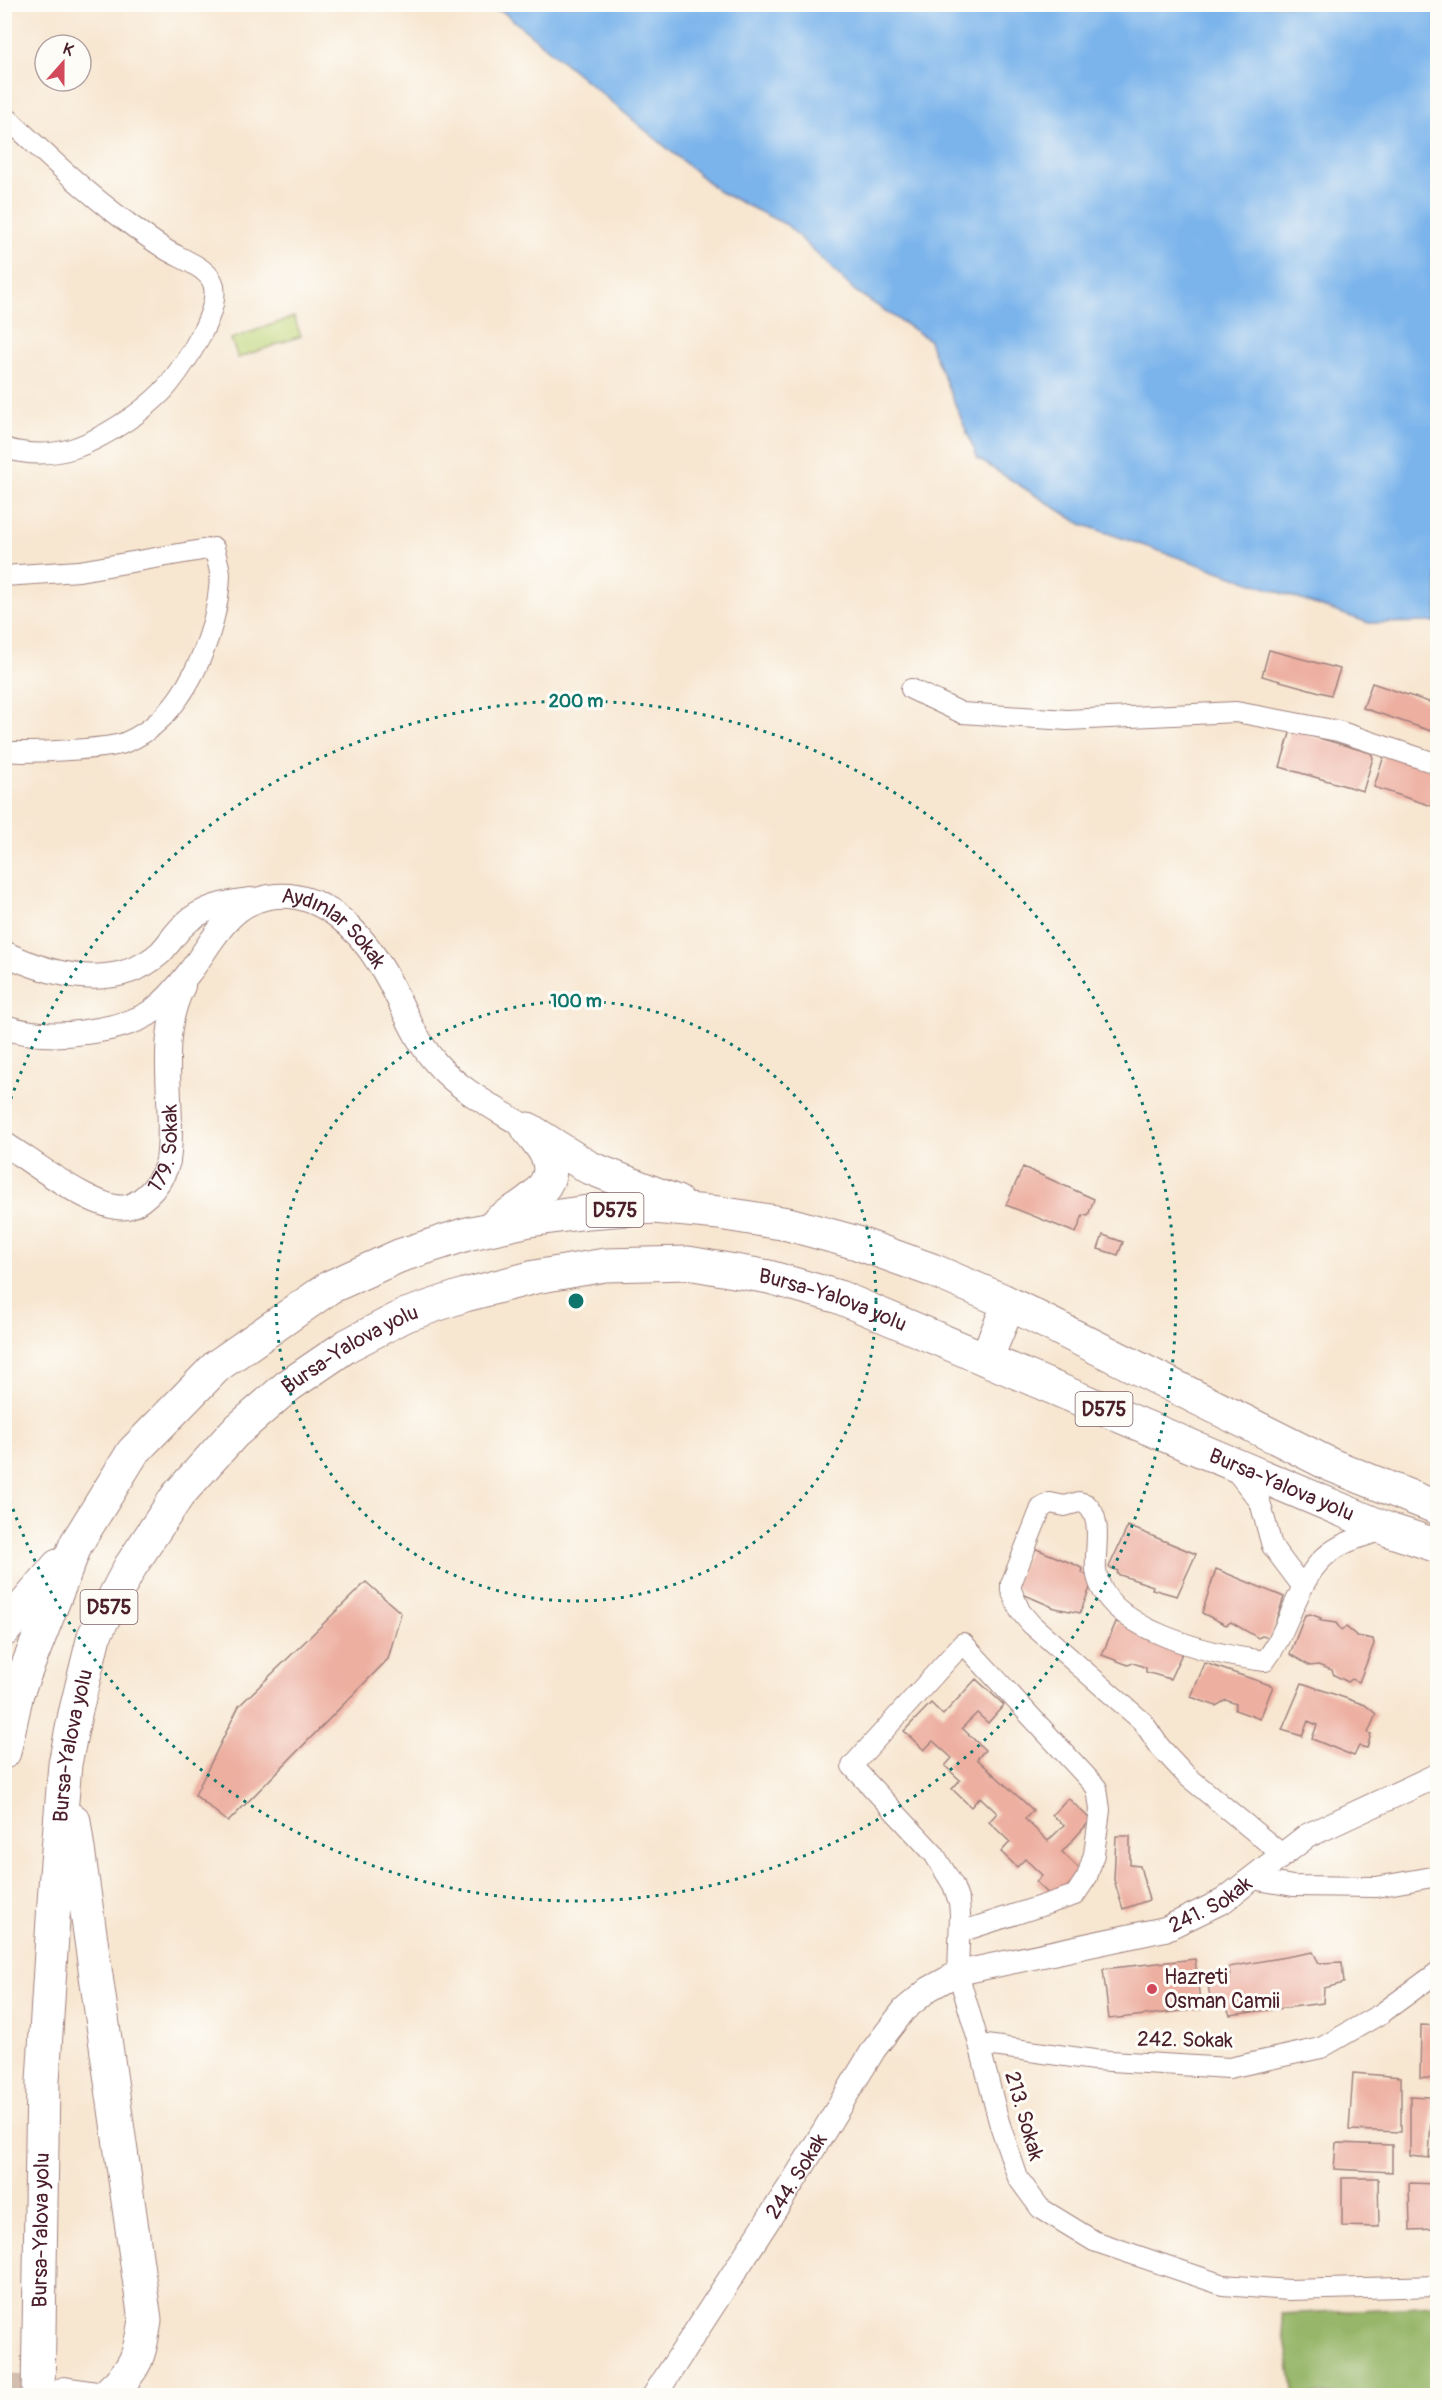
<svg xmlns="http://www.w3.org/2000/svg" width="1442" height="2400" viewBox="0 0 1442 2400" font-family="Pangolin,sans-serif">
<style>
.green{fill:#bfd579;stroke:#847a52;stroke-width:1.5}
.forest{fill:#97b669;stroke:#706a4a;stroke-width:1.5}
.water{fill:#7ab4eb;stroke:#626a8b;stroke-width:1.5}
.building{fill:#edafa0}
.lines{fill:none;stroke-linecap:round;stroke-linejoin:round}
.tertiary-tunnel{stroke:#d4beaf;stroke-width:24;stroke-dasharray:24 12;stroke-linecap:butt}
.minor-casing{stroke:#a0827e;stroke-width:22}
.tertiary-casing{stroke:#a0827e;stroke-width:26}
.trunk-casing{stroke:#a0827e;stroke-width:35}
.minor{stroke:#fff;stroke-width:20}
.tertiary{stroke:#fff;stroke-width:24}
.trunk{stroke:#fff;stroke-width:33}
.ring{fill:none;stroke:#0f766e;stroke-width:3;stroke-dasharray:3 6}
.poi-dot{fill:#d1495b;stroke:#fdfcf7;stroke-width:2}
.labels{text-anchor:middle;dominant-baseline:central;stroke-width:6;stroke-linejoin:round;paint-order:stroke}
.shield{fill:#fdfcf7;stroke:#806168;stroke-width:1.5}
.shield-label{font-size:20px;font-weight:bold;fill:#4a1f2b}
.street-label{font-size:21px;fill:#4a1f2b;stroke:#fdfcf7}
.poi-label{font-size:21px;fill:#4a1f2b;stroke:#fdfcf7;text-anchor:start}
.centre{fill:#0f766e;stroke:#fdfcf7;stroke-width:3}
.ring-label{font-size:18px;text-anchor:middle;font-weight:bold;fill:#0f766e;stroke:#fdfcf7;stroke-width:6;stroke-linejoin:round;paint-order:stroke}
</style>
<rect width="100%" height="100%" fill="#fdfcf7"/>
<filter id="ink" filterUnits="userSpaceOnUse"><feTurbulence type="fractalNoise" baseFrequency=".0167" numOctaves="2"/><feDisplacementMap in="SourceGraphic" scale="12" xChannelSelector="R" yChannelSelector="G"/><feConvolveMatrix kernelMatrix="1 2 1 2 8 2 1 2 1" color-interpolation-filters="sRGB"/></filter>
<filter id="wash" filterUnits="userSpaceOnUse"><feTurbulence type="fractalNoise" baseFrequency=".008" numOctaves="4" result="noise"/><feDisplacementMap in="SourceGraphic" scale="24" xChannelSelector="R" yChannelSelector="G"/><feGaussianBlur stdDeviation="1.35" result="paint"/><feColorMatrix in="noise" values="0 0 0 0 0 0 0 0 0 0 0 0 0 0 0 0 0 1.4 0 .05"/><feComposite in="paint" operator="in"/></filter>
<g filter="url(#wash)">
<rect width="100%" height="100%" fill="#f7e6d0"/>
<path class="green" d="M294 317 301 336 238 358 231 339Z"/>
<path class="forest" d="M1437 2306V2395H1294L1281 2314Z"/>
<path class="water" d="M393 5H1437V622L1369 623 1081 524 978 459 928 339 855 291 787 225 720 192 502 11Z"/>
<g id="blocks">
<path class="building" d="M1269 650 1340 669 1331 695 1262 676Z
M1372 683 1438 705V716L1431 731 1363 708Z
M1291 730 1371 753 1373 758 1363 791 1280 767Z
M1385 753 1438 771V808L1374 787Z
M1023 1167 1094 1199 1088 1216 1083 1215 1076 1233 1006 1205Z
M1103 1235 1123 1242 1118 1255 1098 1249Z
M1128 1526 1196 1554 1177 1596 1152 1589 1153 1586 1117 1574 1118 1571 1109 1567Z
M1029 1546 1076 1565 1083 1569 1082 1573 1094 1578 1080 1613 1055 1608 1025 1595 1014 1585Z
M1216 1569 1284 1597 1270 1638 1262 1636 1258 1638 1231 1622 1226 1625 1202 1613Z
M366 1582 401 1613 388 1659 228 1822 195 1795 239 1706Z
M1310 1614 1321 1618 1319 1620 1322 1621 1336 1623 1341 1630 1346 1627 1357 1636 1373 1639 1374 1644 1359 1682 1352 1679 1348 1682 1334 1675 1332 1670 1318 1665 1310 1666 1290 1654 1305 1615Z
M1116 1622 1186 1645 1170 1679 1146 1672V1668L1139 1665 1133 1663 1128 1665 1102 1655Z
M1205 1663 1273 1686 1260 1719 1235 1710 1236 1704 1226 1700 1216 1706 1191 1697Z
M976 1679 1004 1705 988 1723 977 1713 962 1728 985 1750 977 1759 1033 1810 1025 1819 1048 1841 1064 1825 1052 1815 1068 1798 1091 1820 1062 1852 1082 1871 1055 1900 1036 1882 1042 1875 1025 1859 1017 1867 1001 1852 1010 1842 989 1822 997 1813 980 1797 971 1807 952 1789 960 1780 945 1766 952 1758 933 1741 924 1750 904 1731 931 1703 943 1715Z
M1302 1683 1365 1705 1376 1714 1368 1733 1371 1734 1367 1748 1359 1746 1354 1756 1312 1739 1317 1725 1308 1721 1302 1736 1282 1730Z
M1116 1836H1130V1865L1140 1866 1149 1900 1123 1909 1114 1880Z
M1313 1952 1319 1963 1342 1962 1344 1983 1324 1988 1323 2003 1230 2015 1225 2003H1211L1208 1985 1230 1980 1229 1967Z
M1195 1959 1201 2009 1109 2019 1103 1969Z
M1421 2025 1438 2026V2079L1420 2078Z
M1353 2073 1401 2077V2132L1349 2130Z
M1410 2096 1429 2097 1432 2099 1429 2158 1410 2156Z
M1336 2143 1392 2145V2172L1334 2169Z
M1342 2178H1378L1379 2227 1342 2226Z
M1409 2183 1438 2184V2229L1410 2230Z"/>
</g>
</g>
<g filter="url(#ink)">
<use href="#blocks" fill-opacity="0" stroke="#a0827e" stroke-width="1.5"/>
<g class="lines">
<path class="tertiary-tunnel" d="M4 2386 53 2389"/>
<g class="minor-casing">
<path id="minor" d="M4 115C44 153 84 191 128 223 140 232 153 241 165 249 179 258 202 265 211 279 227 303 184 365 169 384 160 396 147 406 135 415 93 444 56 464 4 448
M4 576 79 571 214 548C216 557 220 567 220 575 218 635 184 720 124 743 108 749 22 754 4 751
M911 689 962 713 1067 720 1236 712 1338 731 1438 764
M1234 1469 1260 1502 1272 1546 1302 1586
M1283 1855 1187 1776 1160 1747 1143 1722 1031 1624 1020 1611 1011 1590V1584L1041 1508 1050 1503 1065 1506 1079 1502 1086 1504C1104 1519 1094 1549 1096 1570 1103 1631 1216 1655 1265 1661 1276 1647 1282 1633 1289 1617 1313 1560 1325 1545 1386 1530
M1252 1879 1293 1886 1376 1887 1438 1876
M960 1932 1075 1895 1087 1877 1094 1854 1100 1810 1097 1788 963 1643 852 1766 934 1854 953 1885 959 1902 960 1915 958 1973 979 2044 999 2122 1018 2178 1040 2208 1094 2241 1223 2285 1289 2290 1438 2286
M979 2044 1094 2060 1229 2068 1321 2048 1382 2013 1438 1972"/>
</g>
<g class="tertiary-casing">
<g id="tertiary">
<path d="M4 953C52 976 116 992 160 953 169 944 175 933 184 925 202 907 226 903 251 900"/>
<path id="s1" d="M4 1027C30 1035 59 1036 85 1032 108 1029 135 1024 154 1010 167 1000 178 987 188 974 213 943 228 900 276 896 321 892 358 929 380 965 401 997 410 1034 436 1063 460 1091 497 1109 528 1129"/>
<path id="s2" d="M4 1144C31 1160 97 1213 127 1207 136 1205 147 1196 153 1189 160 1180 165 1172 168 1161 176 1104 155 1041 183 986"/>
<path d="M64 2389 111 2396"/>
<path id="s3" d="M654 2396 796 2177 874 2049 904 2010 929 1989 958 1973 1165 1929 1223 1901 1307 1836 1438 1775"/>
</g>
</g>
<g class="trunk-casing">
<g id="trunk">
<path d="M499 1221C520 1207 561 1188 547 1156 543 1146 534 1137 528 1129L588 1167 677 1202"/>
<path d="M986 1359 1009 1304"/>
<path d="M4 1630 58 1566"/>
<path d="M4 1752 17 1693 76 1544 133 1452 217 1366 330 1287 399 1256 467 1234 530 1220 588 1212 654 1207 719 1213 788 1224 854 1242 932 1270 1002 1300 1331 1465 1438 1508"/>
<path d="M74 1821 145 2320C139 2357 137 2368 109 2393"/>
<path id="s4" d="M38 2396 43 2081 55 1887 65 1764 75 1714 94 1636 130 1567 178 1495 234 1433 288 1386 348 1345 406 1315 465 1295 535 1277 605 1265 688 1263 769 1277 839 1297 1389 1530 1438 1546"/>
</g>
</g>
<use href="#minor" class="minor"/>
<use href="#tertiary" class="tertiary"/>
<use href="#trunk" class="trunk"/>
</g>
</g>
<g class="ring">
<circle cx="576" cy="1301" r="300"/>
<path d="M5 1116A600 600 0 1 1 5 1486"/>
</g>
<circle class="poi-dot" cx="1152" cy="1989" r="6"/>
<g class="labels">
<g class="shield">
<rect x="586.5" y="1193" width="57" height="34" rx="4.5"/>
<rect x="1075.5" y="1392" width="57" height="34" rx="4.5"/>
<rect x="80.5" y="1590" width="57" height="34" rx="4.5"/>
</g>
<g class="shield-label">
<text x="615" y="1210">D575</text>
<text x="1104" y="1409">D575</text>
<text x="109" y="1607">D575</text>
</g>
<g class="street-label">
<text stroke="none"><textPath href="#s1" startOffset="396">Aydınlar Sokak</textPath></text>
<text stroke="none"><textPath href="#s2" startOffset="216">179. Sokak</textPath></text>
<text stroke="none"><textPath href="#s4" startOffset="1660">Bursa-Yalova yolu</textPath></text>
<text stroke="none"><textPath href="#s4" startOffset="1156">Bursa-Yalova yolu</textPath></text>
<text stroke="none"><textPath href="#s4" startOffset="2146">Bursa-Yalova yolu</textPath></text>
<text stroke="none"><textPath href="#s4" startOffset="652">Bursa-Yalova yolu</textPath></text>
<text stroke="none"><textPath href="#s3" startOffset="789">241. Sokak</textPath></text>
<text transform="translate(1185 2040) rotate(1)">242. Sokak</text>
<text transform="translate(1024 2116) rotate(74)">213. Sokak</text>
<text stroke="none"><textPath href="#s3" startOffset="262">244. Sokak</textPath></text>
<text stroke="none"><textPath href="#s4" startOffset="166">Bursa-Yalova yolu</textPath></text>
</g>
<g class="poi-label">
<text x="1164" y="1977">Hazreti<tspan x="1164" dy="24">Osman Camii</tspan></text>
</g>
</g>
<circle cx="576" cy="1301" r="9" class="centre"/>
<g class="ring-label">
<text x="576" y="707">200 m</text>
<text x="576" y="1007">100 m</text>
</g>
<rect width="1442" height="2400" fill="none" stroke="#fdfcf7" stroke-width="24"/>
<g transform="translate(63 63) rotate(21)"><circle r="28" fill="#fdfcf7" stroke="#b5a4a5" stroke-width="1.5"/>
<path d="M0-4.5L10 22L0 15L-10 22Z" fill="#d1495b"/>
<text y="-9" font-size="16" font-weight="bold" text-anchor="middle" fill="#4a1f2b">K</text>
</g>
</svg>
